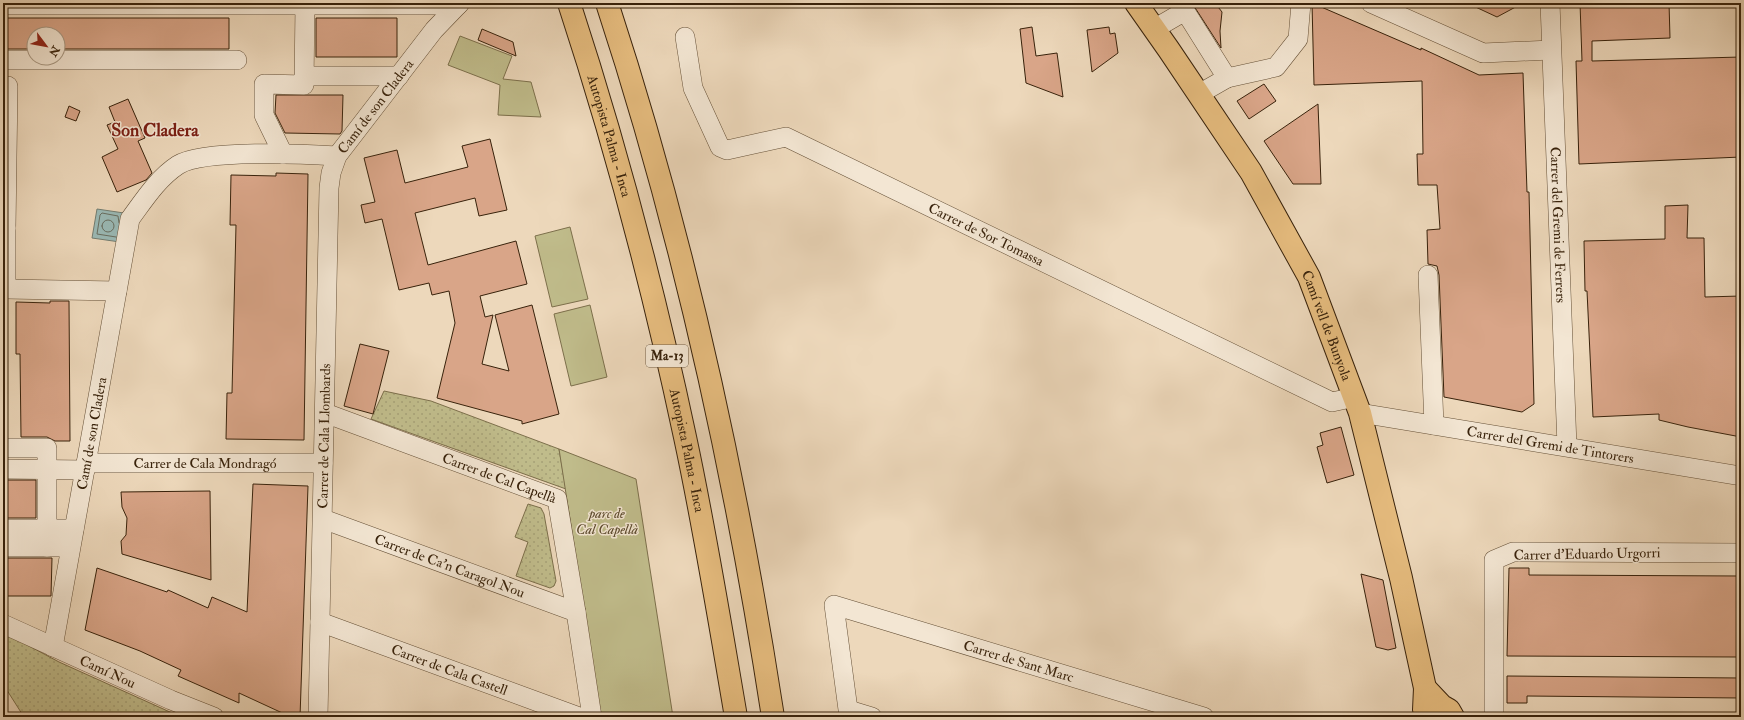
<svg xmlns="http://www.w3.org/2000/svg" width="1744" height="720" viewBox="0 0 1744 720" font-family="'IM FELL Double Pica',serif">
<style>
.grass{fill:url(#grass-dots);stroke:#7c6f4b}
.park{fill:#c0bc8b;stroke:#7c6f4b}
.water{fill:#9ab9b5;stroke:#737d71}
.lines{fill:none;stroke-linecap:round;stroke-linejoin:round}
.shore{stroke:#696e60;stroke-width:1}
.building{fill:#d9a588;stroke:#38220b}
.minor-casing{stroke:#655037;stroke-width:20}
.major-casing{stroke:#38220b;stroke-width:24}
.highway-casing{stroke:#38220b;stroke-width:24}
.minor{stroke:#f3e6d3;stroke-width:19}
.major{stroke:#e6bc7e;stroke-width:22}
.highway{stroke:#e6bc7e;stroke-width:22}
.labels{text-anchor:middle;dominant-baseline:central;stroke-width:3;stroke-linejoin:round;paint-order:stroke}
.shield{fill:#f3e6d3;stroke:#705d47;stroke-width:1}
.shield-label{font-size:13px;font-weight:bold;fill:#38220b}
.street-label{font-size:14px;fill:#38220b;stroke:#f3e6d3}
.park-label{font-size:14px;font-style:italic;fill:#5a482b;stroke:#f3e6d3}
.district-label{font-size:18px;font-weight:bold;fill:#7a1f14;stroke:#f3e6d3}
</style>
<defs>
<pattern id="grass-dots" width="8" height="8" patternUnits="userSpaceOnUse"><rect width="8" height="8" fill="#c0bc8b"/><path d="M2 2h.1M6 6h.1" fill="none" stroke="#a6a177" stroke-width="1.8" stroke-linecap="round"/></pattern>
</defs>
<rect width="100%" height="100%" fill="#edd8bb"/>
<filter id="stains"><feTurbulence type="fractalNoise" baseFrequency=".005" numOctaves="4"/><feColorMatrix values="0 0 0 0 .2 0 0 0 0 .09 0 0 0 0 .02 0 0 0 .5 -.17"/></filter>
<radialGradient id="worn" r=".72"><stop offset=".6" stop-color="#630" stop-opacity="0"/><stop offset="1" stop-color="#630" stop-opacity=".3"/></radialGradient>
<path class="grass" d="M384 391 431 401 559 449 566 489 371 419Z
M528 504 541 508 544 514 556 581 554 586 550 588 516 576 528 542 515 537Z
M3 632 59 662 181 717H24L3 684Z"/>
<path class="park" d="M460 36 512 56 503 79 531 82 541 117 498 115 500 85 448 65Z
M570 227 588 299 552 307 535 236Z
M590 305 607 377 571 386 554 314Z
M559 449 636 479 673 717H601Z"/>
<path class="water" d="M97 209 124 213 120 242 92 238Z"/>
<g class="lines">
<path class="shore" d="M102 226a6 6 0 1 1 12 0a6 6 0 1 1-12 0Z
M116 237 97 234 100 215 102 213 118 216 119 223"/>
</g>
<path class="building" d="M1192 3H1215L1222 12 1220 31 1221 48Z
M1312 3 1421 50V48L1479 75 1523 73 1527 192H1529L1534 404 1522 412 1444 397 1439 275 1437 266 1428 264 1427 230 1440 229 1437 185H1418L1417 154H1423L1422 81 1314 85Z
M1467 3H1523L1497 17Z
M1580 3H1669L1670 38 1592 41V61L1741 57V157L1579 164 1576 61H1582Z
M4 18H229V49H58V34H34V49H4Z
M316 18H397V57H316Z
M1032 27 1036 56 1057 53 1063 97 1026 83 1020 29Z
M1109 27 1110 34 1115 33 1118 53 1092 72 1087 30Z
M482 29 513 42 516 56 478 40Z
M1264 84 1276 101 1249 119 1237 101Z
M276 95H343L342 131 340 134 285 133 275 113Z
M128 99 145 138 138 141 152 173 146 180 117 192 102 157 118 149 107 125 115 122 109 107Z
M1318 104 1321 184H1293L1264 141Z
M69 106 80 111 76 121 65 117Z
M490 139 507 210 479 216 475 198 415 213 428 265 516 241 527 284 480 296 485 317 493 315 482 364 509 371 495 315 532 305 559 414 522 424V421L437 398 455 323 449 291 432 295 429 283 399 290 382 219 365 223 361 205 375 202 364 158 397 150 405 183 468 167 462 146Z
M276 173 308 174 304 440 226 439 227 393H232L236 225H230L231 175 276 176Z
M1688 205 1687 238H1704L1705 297 1741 296V437L1688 427 1659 420V414L1593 417 1587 291H1585L1584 241 1665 239V206Z
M50 301H69L70 441H55L47 437H21L20 354H16V302L50 303Z
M360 344 389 351 373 414 344 406Z
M1341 427 1354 475 1327 483 1317 447 1323 445 1320 433Z
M3 480H36V518H3Z
M253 484 308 486 300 717H291L239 693V703L178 676 181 670 140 651 85 630 97 568 167 592 168 590 208 608 212 597 247 612Z
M210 491 211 580 122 554 121 541 126 535 127 518 122 507 121 492Z
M3 558H52L51 596H3Z
M1509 568H1529V575L1741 576V597H1739L1738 657 1507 656Z
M1361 574 1383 580 1396 648 1388 650 1376 647Z
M1507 676 1741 678V698L1527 696V703H1507Z"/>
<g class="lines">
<g class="minor-casing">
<g id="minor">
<path d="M1371 3 1483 53 1551 50"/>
<path id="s1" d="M1550 3 1567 446"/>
<path d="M3 5H458"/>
<path d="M1154 29 1185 11 1227 78 1199 94"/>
<path id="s2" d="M685 37 693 88 720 147 727 150 786 137 1332 402 1355 397"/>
<path d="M3 60H237"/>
<path d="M304 76H399"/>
<path d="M1227 78 1276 67 1298 39 1301 3"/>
<path d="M3 86H8L6 228"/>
<path d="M283 154 264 115V84L304 85 305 5"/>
<path d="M3 228H6V289H3"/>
<path d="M1428 275 1434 425"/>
<path d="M6 289 117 291"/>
<path id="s3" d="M325 413 557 499 576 612 592 717"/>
<path id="s4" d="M1360 413 1741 476"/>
<path d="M3 448H47V547"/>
<path id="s5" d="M86 463H323"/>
<path d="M3 469 85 470"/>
<path id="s6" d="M323 519 576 612"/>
<path d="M3 529H74"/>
<path d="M3 547H60"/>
<path id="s7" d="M320 622 579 717"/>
<path id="s8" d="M3 624 171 700 214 717"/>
<path id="s9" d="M53 647 130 219C144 200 158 178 178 165 203 149 305 154 337 156"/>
<path d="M849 710 872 717"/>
<path id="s10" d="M318 717 329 188 331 173 337 156 434 30 460 3"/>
<path id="s11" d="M849 717 834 605 1204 717"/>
<path d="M1494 717V560L1513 552 1741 553"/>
</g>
</g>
<g class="major-casing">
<g id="major">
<path id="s12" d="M1136 3 1169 50 1251 172 1309 277 1360 413 1401 578 1425 688 1424 710"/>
<path d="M1425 688 1442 706 1449 710 1453 717"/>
</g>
</g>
<g class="highway-casing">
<g id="highway">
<path id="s13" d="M569 3C616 146 654 291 685 437 705 530 720 624 736 717"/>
<path d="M607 3C683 234 736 477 773 717"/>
</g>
</g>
<use href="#minor" class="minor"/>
<use href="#major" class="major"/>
<use href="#highway" class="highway"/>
</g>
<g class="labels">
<rect class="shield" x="646" y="345" width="42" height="22" rx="3"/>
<g class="shield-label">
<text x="667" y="356">Ma-13</text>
</g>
<g class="street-label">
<text stroke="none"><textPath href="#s10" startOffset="625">Camí de son Cladera</textPath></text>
<text stroke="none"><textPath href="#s13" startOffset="139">Autopista Palma - Inca</textPath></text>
<text stroke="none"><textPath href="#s1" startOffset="222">Carrer del Gremi de Ferrers</textPath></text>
<text stroke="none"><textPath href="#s2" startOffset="407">Carrer de Sor Tomassa</textPath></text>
<text stroke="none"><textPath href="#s12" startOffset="376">Camí vell de Bunyola</textPath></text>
<text stroke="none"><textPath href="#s9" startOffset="217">Camí de son Cladera</textPath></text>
<text stroke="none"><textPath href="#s10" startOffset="281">Carrer de Cala Llombards</textPath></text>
<text stroke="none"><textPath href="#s4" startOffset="193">Carrer del Gremi de Tintorers</textPath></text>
<text stroke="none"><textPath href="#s13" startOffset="463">Autopista Palma - Inca</textPath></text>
<text stroke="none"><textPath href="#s5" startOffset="119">Carrer de Cala Mondragó</textPath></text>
<text stroke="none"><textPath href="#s3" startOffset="186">Carrer de Cal Capellà</textPath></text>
<text transform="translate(1587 554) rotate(-1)">Carrer d'Eduardo Urgorri</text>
<text stroke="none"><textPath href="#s6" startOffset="135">Carrer de Ca'n Caragol Nou</textPath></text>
<text stroke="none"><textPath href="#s11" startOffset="306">Carrer de Sant Marc</textPath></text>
<text stroke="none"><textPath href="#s7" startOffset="138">Carrer de Cala Castell</textPath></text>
<text stroke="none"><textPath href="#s8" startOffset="115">Camí Nou</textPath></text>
</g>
<g class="park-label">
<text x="607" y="513">parc de<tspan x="607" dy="16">Cal Capellà</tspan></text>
</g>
<g class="district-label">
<text x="155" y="130">Son Cladera</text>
</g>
</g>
<rect width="1744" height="720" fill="none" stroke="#edd8bb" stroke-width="16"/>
<rect x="4" y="4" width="1736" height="712" fill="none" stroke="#38220b" stroke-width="2"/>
<rect x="8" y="8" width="1728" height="704" fill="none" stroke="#38220b"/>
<g transform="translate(46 46) rotate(122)"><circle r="19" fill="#f3e6d3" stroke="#a89883"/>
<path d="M0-3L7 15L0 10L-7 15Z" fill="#8f2418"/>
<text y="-6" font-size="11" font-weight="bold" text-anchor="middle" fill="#38220b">N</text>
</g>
<rect width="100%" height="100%" filter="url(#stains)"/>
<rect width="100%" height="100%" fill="url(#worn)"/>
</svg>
